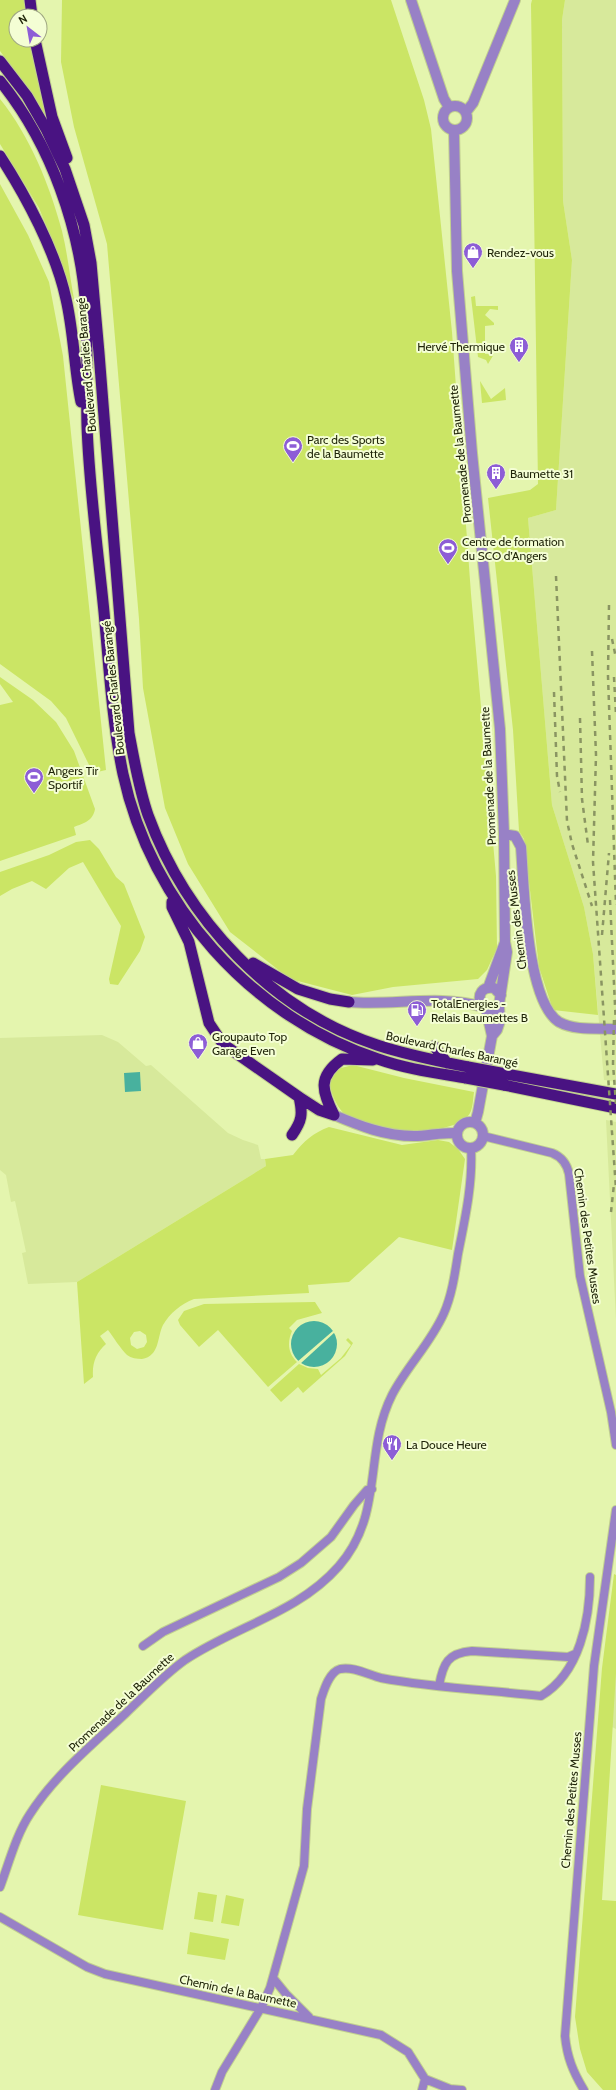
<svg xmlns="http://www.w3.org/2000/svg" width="616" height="2090" viewBox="0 0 616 2090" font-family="Cabin,sans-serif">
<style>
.built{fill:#d7e99b}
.green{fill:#cbe565;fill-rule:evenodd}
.water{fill:#48b19e}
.pier{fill:#e4f5ae}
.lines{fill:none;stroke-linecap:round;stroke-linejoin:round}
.minor-casing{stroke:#c1cf90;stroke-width:10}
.tertiary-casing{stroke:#c1cf90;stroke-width:12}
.trunk-casing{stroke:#c1cf90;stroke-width:13}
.minor{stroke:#9881c6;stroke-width:8}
.tertiary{stroke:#9881c6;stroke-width:10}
.trunk{stroke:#491382;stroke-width:11}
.rail{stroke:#8a9562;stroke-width:2.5;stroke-dasharray:5 5;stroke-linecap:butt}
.trunk-bridge-casing{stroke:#c1cf90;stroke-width:13;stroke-linecap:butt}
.trunk-bridge{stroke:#491382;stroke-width:11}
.labels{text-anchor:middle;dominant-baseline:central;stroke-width:4;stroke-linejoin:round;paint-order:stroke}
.poi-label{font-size:12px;fill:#1f2408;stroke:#f4fed4;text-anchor:start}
.street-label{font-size:12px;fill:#1f2408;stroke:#f4fed4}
</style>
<rect width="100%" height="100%" fill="#e4f5ae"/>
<path class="built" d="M565 0H616V1082L604 1080 593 954 584 907 552 805 528 518 556 510 572 260 563 201 562 20Z
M102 1035 118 1042 146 1066 151 1065 228 1133 243 1140 258 1145 261 1159H265L266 1166 77 1282 28 1284 22 1253 26 1252 15 1201 11 1202 6 1175 0 1170V1038Z
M606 1120 616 1122V1320Z
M616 1649V1729L612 1727Z"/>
<path class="green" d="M0 0H25L26 16H16V40H31L51 122 48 123 21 80 0 51Z
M62 0H391L424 100 431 129 452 332 471 594 496 876 497 948 487 970 478 979 393 987 352 995 290 979 230 932 188 864 165 808 143 688 139 619 107 244 74 127 61 62Z
M532 0H565L562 20 563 201 572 260 556 510 528 518 552 805 584 907 593 954 598 1015 553 1010 539 967 524 839 519 831 513 730 488 498 530 490 538 484 531 4Z
M0 99C30 136 50 186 62 231 68 255 70 280 75 304L60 260 39 208 0 144Z
M0 184 28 235 49 282 63 356 106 770 93 773 66 718 51 701 0 664Z
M475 296 476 306H498V310L490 309 485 315 494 323V325L485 326V354H494L488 364 486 360 478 357 471 297Z
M480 381 491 399 505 388 506 400 482 403Z
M0 677 33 700 56 722 74 751 95 809C93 821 84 823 74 827L76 835 0 861V705L13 702 0 684Z
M90 840 99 849 116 877 124 884 145 937 140 951 118 985 110 984 109 979 121 926 83 862 69 868 46 889 32 881 12 889 0 896V872L49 855 76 842Z
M353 1065 404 1078 474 1092C473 1099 473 1111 468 1116 447 1138 372 1134 348 1117 337 1109 332 1095 329 1083L337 1069Z
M329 1127 402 1145 438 1140 449 1142 458 1149 465 1159 452 1250 399 1237 349 1282 308 1285 309 1293 194 1299C181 1304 170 1313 163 1325 157 1337 160 1356 142 1359 137 1359 131 1358 127 1355 120 1348 114 1338 108 1330L100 1336 106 1344C96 1353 92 1363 93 1377L84 1384 77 1282 266 1166 265 1159 293 1155C304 1141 313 1133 329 1127ZM140 1331 146 1335 147 1342 144 1347 137 1349 131 1345 130 1338 134 1332Z
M315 1302 322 1313 297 1320 289 1328 292 1331C287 1343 288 1353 297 1362L268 1387 218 1330 199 1347 180 1325 178 1320 184 1311 204 1304Z
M348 1338 353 1343 345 1356 303 1393 298 1387 281 1402 270 1390 299 1364 308 1368 318 1369 321 1375 341 1358 351 1345 346 1340Z
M614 1574 616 1575V1673L602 1900 616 1901V2090H603L587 2072 580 2049 575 2017 602 1668Z
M101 1785 186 1801 163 1930 78 1915Z
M198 1892 217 1895 213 1922 194 1919Z
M226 1895 244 1899 239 1926 221 1923Z
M190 1932 229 1939 225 1960 187 1954Z"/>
<path class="water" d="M140 1072 141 1091 125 1092 124 1073Z
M291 1344a23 23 0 1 1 46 0a23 23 0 1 1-46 0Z"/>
<path class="pier" d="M334 1330 335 1332 300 1364 297 1362Z"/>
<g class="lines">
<g class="minor-casing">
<path id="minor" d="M483 1136 552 1153C562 1157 567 1164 569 1174L580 1276 611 1412 616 1445
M143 1646 163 1632 279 1577 301 1563 331 1537 354 1505 367 1490 372 1489
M439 1686C443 1663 448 1653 472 1651L568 1657 575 1654
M0 1887C9 1863 16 1835 30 1814 55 1775 93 1744 126 1713 145 1695 164 1675 185 1660 236 1626 298 1613 339 1566 385 1513 363 1453 392 1395 407 1366 431 1343 444 1313 452 1295 455 1273 458 1254 465 1219 473 1183 471 1148
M0 1917 87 1967 105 1974 381 2035 408 2052 425 2079 450 2089 462 2090
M273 1978 286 1994 309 2017
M215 2090 222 2072 261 2008 270 1988 304 1866 307 1809 321 1699C324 1690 329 1672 340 1669 353 1666 369 1675 381 1678 434 1688 488 1690 541 1696 580 1673 590 1619 590 1577
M422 2090 425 2079
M584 2090C573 2072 567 2057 565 2036L594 1666 616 1510"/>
</g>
<g class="tertiary-casing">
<path id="tertiary" d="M411 0 444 99 449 107
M443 118a12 12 0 1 1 24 0a12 12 0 1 1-24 0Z
M466 112 473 103 515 0
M454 131 457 271 472 453 500 729 504 834 505 942 507 952 499 1005 500 1021 497 1030 492 1036 478 1112 475 1123
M504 834 515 836 521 847C524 885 526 1001 559 1022 575 1031 598 1028 616 1029
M488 988 505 942
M349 1002C393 1006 440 994 483 1007
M499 1005C481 1023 469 984 494 988L501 995
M486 1009 492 1036
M334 1115C360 1126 385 1136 414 1136 428 1136 442 1132 457 1133
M457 1135a13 13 0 1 1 26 0a13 13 0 1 1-26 0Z"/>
</g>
<g class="trunk-casing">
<path id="trunk" d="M30 0 32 16
M35 40 52 117 67 158
M0 61 27 96 46 129 65 169 84 225 91 263 99 353 129 733C134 760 139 789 148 815 186 919 271 1010 377 1045 407 1055 438 1061 468 1067
M0 81C51 144 81 229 86 310 88 348 86 387 87 425 89 487 98 550 104 612 109 666 112 721 123 774 151 904 251 1017 378 1059 406 1069 437 1073 466 1078
M0 156C26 196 56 252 66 299 74 333 74 368 81 402
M172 902V907L189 942 209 1023 223 1044 299 1097 319 1110 334 1115
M253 963 298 989 330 999 349 1002
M434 1046 447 1063
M506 1074 616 1094
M504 1085 616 1108
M334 1115C322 1091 317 1077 342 1059L373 1060
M292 1135C302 1121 303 1114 299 1097"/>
</g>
<use href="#minor" class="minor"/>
<use href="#tertiary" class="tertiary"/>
<use href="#trunk" class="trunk"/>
<path class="rail" d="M556 576 567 821 572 844 592 906
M609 605 608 676 616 905
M612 639 616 658
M592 651 596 755 593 862 616 1189
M614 677 616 715
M554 692 557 776 560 792
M580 718 582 799 588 845
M610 900 616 1026
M602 935 609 853
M614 1020 613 1064 616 1104
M611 1212 614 1184"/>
<g class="trunk-bridge-casing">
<path id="trunk-bridge" d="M468 1067 506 1074
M466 1078 504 1085"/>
</g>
<use href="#trunk-bridge" class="trunk-bridge"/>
</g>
<defs>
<g id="shop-pin" transform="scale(1)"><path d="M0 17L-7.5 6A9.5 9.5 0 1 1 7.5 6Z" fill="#8d5dd6" stroke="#f4fed4"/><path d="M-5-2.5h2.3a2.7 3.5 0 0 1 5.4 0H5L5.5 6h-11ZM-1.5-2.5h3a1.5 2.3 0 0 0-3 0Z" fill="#fff"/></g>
<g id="building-pin" transform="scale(1)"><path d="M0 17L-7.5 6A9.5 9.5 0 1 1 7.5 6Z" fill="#8d5dd6" stroke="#f4fed4"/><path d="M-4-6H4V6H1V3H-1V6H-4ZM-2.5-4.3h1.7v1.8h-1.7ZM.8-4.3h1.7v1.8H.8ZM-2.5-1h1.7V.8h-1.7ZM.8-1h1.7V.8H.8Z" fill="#fff"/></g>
<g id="stadium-pin" transform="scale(1)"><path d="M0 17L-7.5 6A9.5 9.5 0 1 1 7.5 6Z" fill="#8d5dd6" stroke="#f4fed4"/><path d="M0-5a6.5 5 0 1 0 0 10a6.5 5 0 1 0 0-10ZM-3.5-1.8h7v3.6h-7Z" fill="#fff"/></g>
<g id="fuel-pin" transform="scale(1)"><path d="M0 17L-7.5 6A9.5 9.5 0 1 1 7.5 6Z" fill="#8d5dd6" stroke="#f4fed4"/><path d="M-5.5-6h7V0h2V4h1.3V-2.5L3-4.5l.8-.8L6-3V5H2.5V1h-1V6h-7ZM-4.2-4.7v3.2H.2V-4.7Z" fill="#fff"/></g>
<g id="restaurant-pin" transform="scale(1)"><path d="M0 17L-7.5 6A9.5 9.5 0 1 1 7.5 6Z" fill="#8d5dd6" stroke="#f4fed4"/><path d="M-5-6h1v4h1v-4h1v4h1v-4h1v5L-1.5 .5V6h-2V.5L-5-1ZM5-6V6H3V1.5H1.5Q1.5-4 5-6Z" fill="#fff"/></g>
</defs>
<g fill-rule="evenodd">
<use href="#shop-pin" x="473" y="252"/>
<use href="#building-pin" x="519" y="346"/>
<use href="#stadium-pin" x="293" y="446"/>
<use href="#building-pin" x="496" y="473"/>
<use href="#stadium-pin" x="448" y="548"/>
<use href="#stadium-pin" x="34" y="777"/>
<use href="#fuel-pin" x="417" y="1010"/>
<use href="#shop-pin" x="198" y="1043"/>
<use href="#restaurant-pin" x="392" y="1444"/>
</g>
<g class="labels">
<g class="poi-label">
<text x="487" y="252">Rendez-vous</text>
<text x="505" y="346" text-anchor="end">Hervé Thermique</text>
<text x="307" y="439">Parc des Sports<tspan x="307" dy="14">de la Baumette</tspan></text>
<text x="510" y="473">Baumette 31</text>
<text x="462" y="541">Centre de formation<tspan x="462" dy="14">du SCO d’Angers</tspan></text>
<text x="48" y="770">Angers Tir<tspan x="48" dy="14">Sportif</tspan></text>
<text x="431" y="1003">TotalEnergies -<tspan x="431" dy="14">Relais Baumettes B</tspan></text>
<text x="212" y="1036">Groupauto Top<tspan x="212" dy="14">Garage Even</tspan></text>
<text x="406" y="1444">La Douce Heure</text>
</g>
<g class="street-label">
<text transform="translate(86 365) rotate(-95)">Boulevard Charles Barangé</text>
<text transform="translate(460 454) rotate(-96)">Promenade de la Baumette</text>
<text transform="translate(113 688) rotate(-96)">Boulevard Charles Barangé</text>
<text transform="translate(488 776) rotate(-93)">Promenade de la Baumette</text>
<text transform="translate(516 920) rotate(-97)">Chemin des Musses</text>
<text transform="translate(452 1049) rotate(12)">Boulevard Charles Barangé</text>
<text transform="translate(588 1236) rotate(82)">Chemin des Petites Musses</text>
<text transform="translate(121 1702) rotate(-43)">Promenade de la Baumette</text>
<text transform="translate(571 1800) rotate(-85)">Chemin des Petites Musses</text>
<text transform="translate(238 1991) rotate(12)">Chemin de la Baumette</text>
</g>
</g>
<g transform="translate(28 28) rotate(329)"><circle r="19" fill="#f4fed4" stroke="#9fa782"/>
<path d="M0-3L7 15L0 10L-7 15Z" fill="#8d5dd6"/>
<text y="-6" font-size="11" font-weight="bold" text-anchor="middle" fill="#1f2408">N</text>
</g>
</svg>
